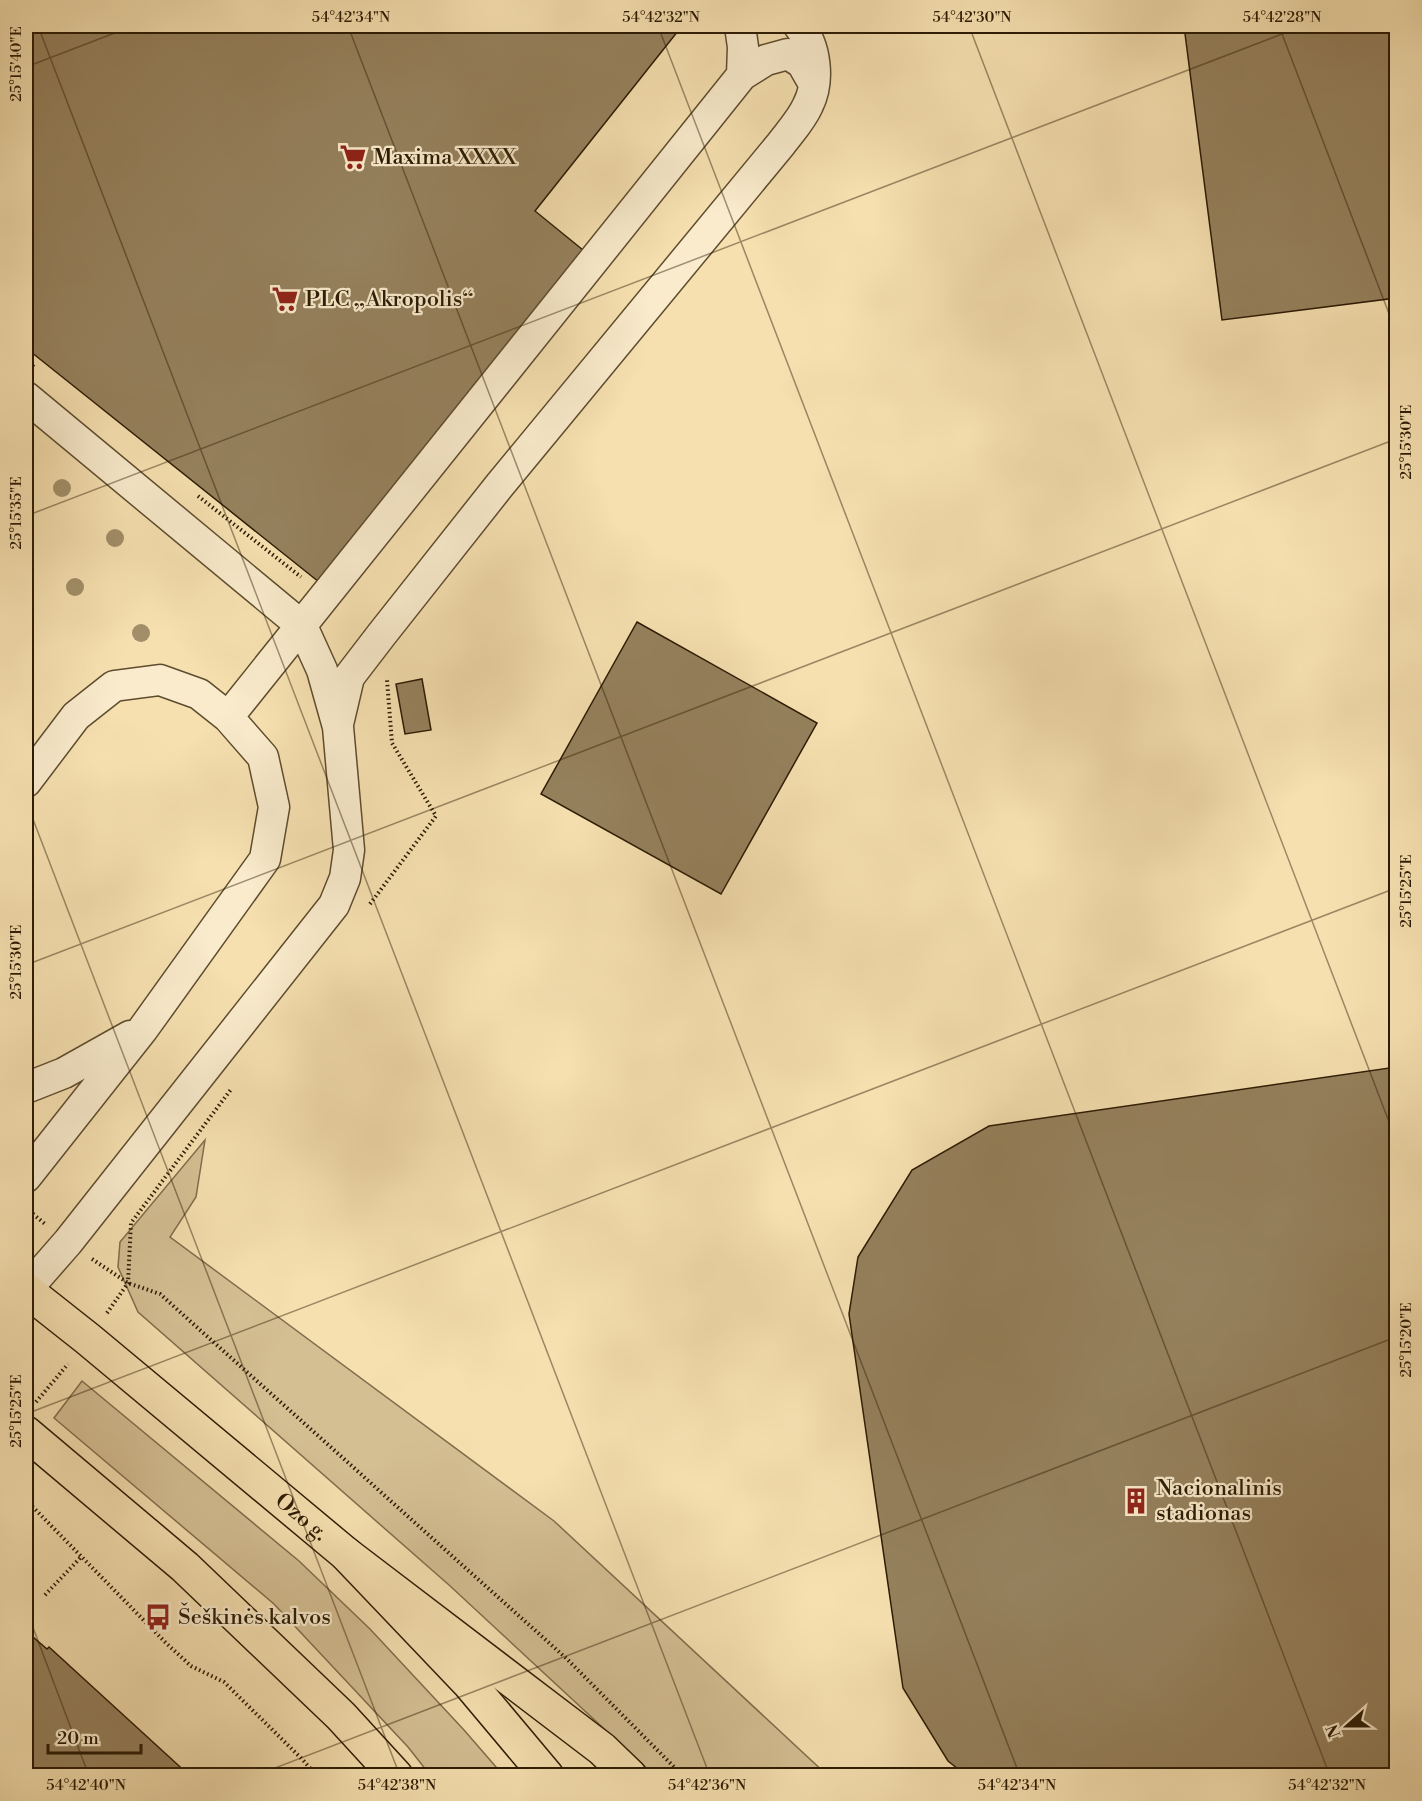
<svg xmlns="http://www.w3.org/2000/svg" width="1422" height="1801" viewBox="0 0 1422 1801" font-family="'Libre Bodoni',serif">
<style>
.green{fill:#d4bf93;stroke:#806d4c;stroke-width:1.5}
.building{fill:#95815d;stroke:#2c1b04;stroke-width:1.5}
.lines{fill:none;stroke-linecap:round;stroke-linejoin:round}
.minor-casing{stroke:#5e4c2f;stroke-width:33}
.major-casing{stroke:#2c1b04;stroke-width:36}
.highway-casing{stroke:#2c1b04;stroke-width:36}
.path{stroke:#2c1b04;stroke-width:4;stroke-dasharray:1.5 3;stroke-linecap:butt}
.minor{stroke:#f9ebcc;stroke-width:30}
.major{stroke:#f6e0b0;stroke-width:33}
.highway{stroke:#f6e0b0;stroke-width:33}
.tree{fill:#a28f69}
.ticks{fill:none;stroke:#2c1b04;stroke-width:1.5;stroke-opacity:0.45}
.labels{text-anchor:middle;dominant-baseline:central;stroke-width:4.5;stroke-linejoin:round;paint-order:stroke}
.poi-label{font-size:22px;fill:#2c1b04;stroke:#f9ebcc;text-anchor:start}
.street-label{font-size:22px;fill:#2c1b04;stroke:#f9ebcc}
.neatline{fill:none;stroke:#2c1b04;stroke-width:2}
.ticks-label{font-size:15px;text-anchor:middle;fill:#2c1b04}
</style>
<rect width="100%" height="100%" fill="#f6e0b0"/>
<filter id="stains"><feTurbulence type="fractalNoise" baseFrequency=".00333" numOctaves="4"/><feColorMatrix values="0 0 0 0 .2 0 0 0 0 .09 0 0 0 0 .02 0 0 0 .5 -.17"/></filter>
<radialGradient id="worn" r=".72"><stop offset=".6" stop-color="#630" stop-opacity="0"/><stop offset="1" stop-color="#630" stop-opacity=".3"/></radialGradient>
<path class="green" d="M205 1140 196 1197 170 1237 554 1521 827 1775H654L449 1585 138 1312 118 1267 120 1242Z
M82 1381 299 1561 370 1629 464 1730 503 1775H430L408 1747 274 1604 54 1418Z"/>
<path class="building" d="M26 26H682L535 211 583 250 319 582 26 348Z
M1184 26H1396V298L1222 320Z
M637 622 817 723 721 894 541 794Z
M422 679 431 730 405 734 396 684Z
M1396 1067V1776H967L948 1761 903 1688 849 1314 858 1257 912 1170 989 1126Z
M26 1631 47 1649 49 1647 190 1776H26Z"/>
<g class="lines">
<g class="minor-casing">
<path id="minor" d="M742 75 766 60 788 54 802 63 814 84
M26 397 302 626 322 670 338 727 349 850 345 878 334 905 68 1242 26 1290
M228 717 742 75 743 47 740 26
M338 724 349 677 382 634 499 486 781 144C790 132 802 119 808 105 820 81 816 45 799 26
M26 782 76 716 114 686 160 680 199 694 228 717 263 757 274 807 265 859 143 1029 26 1177
M26 1088 64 1073 130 1036"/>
</g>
<g class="major-casing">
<g id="major">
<path id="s1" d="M26 1290 88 1339 346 1554 468 1682 547 1776"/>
<path d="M26 1433 185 1567 341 1716 396 1776"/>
</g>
</g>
<g class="highway-casing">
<path id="highway" d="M346 1554 602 1749 630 1776"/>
</g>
<path class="path" d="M26 360 34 367
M198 496 301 577
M370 904 436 816 392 743 387 680
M26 1208 45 1224
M92 1259 128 1283 160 1294 567 1659 683 1776
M107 1313 128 1283 131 1223 232 1088
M36 1402 68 1364
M26 1500 166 1643 191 1666 224 1682 302 1759 317 1776
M45 1595 81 1557"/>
<use href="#minor" class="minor"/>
<use href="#major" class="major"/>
<use href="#highway" class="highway"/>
</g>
<g class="tree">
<circle cx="62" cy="488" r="9"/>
<circle cx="115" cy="538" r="9"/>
<circle cx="75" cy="587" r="9"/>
<circle cx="141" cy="633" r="9"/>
</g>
<path class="ticks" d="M38 26 710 1776M348 26 1020 1776M658 26 1330 1776M969 26 1396 1140M1279 26 1396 332M26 67 133 26M26 516 1303 26M26 801 400 1776M26 965 1396 439M26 1414 1396 888M26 1609 89 1776M254 1776 1396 1337"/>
<defs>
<g id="supermarket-bare" transform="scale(2.07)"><path d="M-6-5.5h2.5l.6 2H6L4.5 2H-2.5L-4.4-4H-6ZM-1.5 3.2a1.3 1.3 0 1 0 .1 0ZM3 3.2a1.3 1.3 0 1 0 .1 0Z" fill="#8f2418" stroke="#f9ebcc" stroke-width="2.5" paint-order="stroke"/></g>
<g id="building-bare" transform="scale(2.07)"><path d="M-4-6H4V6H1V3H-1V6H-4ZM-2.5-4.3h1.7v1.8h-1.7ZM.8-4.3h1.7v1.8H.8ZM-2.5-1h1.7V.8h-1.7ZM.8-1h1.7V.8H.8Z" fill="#8f2418" stroke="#f9ebcc" stroke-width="2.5" paint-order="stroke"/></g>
<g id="bus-bare" transform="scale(2.07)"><path d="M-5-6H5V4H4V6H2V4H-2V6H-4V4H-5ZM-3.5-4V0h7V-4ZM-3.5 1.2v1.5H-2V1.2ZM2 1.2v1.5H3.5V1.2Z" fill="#8f2418" stroke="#f9ebcc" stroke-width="2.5" paint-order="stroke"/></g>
</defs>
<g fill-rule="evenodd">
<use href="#supermarket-bare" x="353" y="157"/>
<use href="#supermarket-bare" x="285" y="299"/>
<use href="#building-bare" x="1136" y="1501"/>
<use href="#bus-bare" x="158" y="1617"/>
</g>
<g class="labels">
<g class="poi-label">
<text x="373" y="157">Maxima XXXX</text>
<text x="305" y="299">PLC „Akropolis“</text>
<text x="1156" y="1488">Nacionalinis<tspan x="1156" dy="25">stadionas</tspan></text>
<text x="178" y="1617">Šeškinės kalvos</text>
</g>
<g class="street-label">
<text stroke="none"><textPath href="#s1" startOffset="357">Ozo g.</textPath></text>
</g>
</g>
<rect width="1422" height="1801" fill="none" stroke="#f6e0b0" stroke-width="66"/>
<g transform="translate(1347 1726) rotate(249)" stroke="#f9ebcc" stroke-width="4.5" paint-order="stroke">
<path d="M0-4.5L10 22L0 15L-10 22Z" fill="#2c1b04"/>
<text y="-9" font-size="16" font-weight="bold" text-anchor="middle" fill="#2c1b04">N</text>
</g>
<path d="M48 1744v9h93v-9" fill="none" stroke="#2c1b04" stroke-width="3"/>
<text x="57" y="1744" font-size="18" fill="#2c1b04" stroke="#f9ebcc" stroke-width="4.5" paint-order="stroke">20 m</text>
<rect x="33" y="33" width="1356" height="1735" class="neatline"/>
<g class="ticks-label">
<text x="351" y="22">54°42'34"N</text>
<text x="661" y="22">54°42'32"N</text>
<text x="972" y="22">54°42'30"N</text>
<text x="1282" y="22">54°42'28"N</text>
<text transform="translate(16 64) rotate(-90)" y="5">25°15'40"E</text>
<text transform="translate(1406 442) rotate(-90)" y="5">25°15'30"E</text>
<text transform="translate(16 513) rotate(-90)" y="5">25°15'35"E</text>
<text transform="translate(1406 891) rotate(-90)" y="5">25°15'25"E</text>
<text transform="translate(16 962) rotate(-90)" y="5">25°15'30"E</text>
<text transform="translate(1406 1340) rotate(-90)" y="5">25°15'20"E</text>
<text transform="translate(16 1411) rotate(-90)" y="5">25°15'25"E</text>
<text x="86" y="1790">54°42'40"N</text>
<text x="397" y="1790">54°42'38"N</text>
<text x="707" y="1790">54°42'36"N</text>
<text x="1017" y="1790">54°42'34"N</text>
<text x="1327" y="1790">54°42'32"N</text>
</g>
<rect width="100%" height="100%" filter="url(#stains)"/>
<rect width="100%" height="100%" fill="url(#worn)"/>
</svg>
